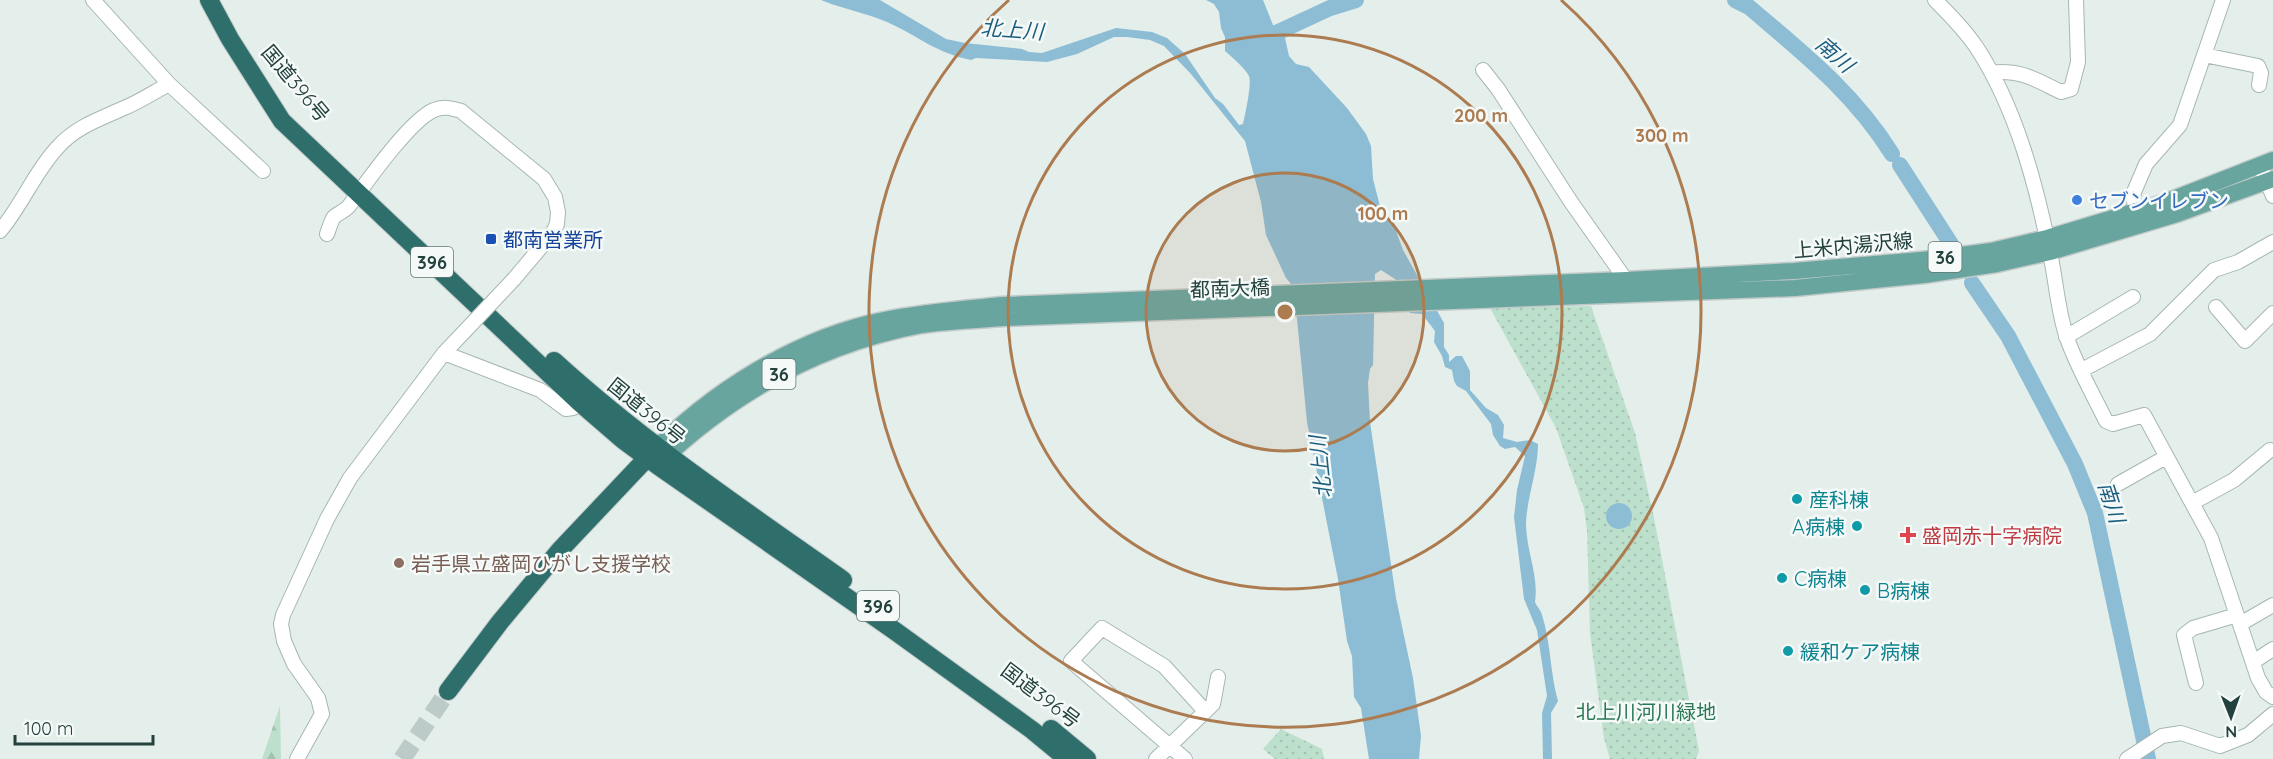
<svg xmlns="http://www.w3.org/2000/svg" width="2273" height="759" viewBox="0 0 2273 759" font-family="Quicksand,'Noto Sans JP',sans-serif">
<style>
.green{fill:url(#green-dots)}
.forest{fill:url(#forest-firs)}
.water{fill:#8cbdd4}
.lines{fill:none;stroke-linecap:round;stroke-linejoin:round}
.river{stroke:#8cbdd4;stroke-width:16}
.highway-tunnel{stroke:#bdcbc8;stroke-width:18;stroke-dasharray:18 9;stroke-linecap:butt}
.minor-casing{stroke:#a6b7b3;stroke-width:16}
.major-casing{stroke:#c1cac9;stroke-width:19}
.highway-casing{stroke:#c1cac9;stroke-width:20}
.minor{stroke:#fff;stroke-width:14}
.major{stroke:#68a59f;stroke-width:16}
.highway{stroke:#2e6e6b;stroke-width:18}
.minor-bridge-casing{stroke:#a6b7b3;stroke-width:16;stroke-linecap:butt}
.minor-bridge{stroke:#fff;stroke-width:14}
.ring{fill:none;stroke:#ac7b50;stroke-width:3}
.shop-dot{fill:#3f7fe0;stroke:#f5faf9;stroke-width:2}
.transit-dot{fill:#1a4fb4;stroke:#f5faf9;stroke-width:2}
.culture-dot{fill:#0f9aa8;stroke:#f5faf9;stroke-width:2}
.health-dot{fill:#e0444e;stroke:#f5faf9;stroke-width:2}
.education-dot{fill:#8d6e63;stroke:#f5faf9;stroke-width:2}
.labels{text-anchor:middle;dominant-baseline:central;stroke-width:5;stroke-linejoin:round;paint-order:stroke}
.shield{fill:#f5faf9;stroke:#627875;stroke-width:1.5}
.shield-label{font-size:18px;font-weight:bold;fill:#23413d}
.street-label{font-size:20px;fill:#23413d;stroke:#f5faf9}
.shop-label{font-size:20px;fill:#366cbe;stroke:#f5faf9;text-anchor:start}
.transit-label{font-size:20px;fill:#164399;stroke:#f5faf9;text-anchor:start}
.culture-label{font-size:20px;fill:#0d838f;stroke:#f5faf9;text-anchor:start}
.health-label{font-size:20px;fill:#be3a42;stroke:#f5faf9;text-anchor:start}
.education-label{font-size:20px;fill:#785e54;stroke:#f5faf9;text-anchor:start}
.park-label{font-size:20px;fill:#2c7956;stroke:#f5faf9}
.water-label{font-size:21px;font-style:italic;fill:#1b5e7f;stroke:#f5faf9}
.centre{fill:#ac7b50;stroke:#f5faf9;stroke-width:3}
.ring-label{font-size:18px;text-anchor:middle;font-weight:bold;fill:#ac7b50;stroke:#f5faf9;stroke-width:5;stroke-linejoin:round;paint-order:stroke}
</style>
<defs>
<pattern id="green-dots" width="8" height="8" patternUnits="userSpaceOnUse" patternTransform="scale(1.5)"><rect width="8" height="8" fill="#bde0cc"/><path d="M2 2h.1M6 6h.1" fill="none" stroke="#a2c1b0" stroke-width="1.8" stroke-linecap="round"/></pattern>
<pattern id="forest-firs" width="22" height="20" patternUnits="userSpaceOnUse" patternTransform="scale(1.5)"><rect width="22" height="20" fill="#bde0cc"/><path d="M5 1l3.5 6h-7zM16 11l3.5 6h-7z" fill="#a2c1b0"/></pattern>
</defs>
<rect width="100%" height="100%" fill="#e4eeeb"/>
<path class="green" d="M1591 306 1635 433 1654 518 1699 751 1696 759H1610L1604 738 1590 633 1587 530 1584 508 1556 428 1490 308Z
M1281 729 1322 749 1324 759H1275L1263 749Z"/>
<path class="forest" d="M280 706 281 759H262Z"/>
<path class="water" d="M821 0H880L946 39 965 43 1022 49 1029 52 1042 53 1116 28 1152 32 1167 38 1185 54 1215 98 1223 104 1239 125 1243 124C1245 115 1252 84 1249 76 1245 68 1233 58 1225 51V37L1221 28 1219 12 1214 4 1206 0H1263L1273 25 1285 38 1289 56 1296 64 1309 67 1347 108 1366 134 1371 146 1373 179 1381 210 1395 228 1403 250 1444 323V347L1449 355V362L1456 356H1462L1470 371V390L1486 408 1498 415 1504 425 1503 438 1517 442 1530 440 1538 444C1538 470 1527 497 1526 523 1526 551 1539 575 1535 602 1537 607 1541 610 1542 615 1551 643 1550 673 1558 701L1551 713 1552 759H1543L1542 713 1547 696 1537 630 1524 599 1514 517 1517 490 1525 456 1515 447 1505 449 1500 446 1493 435 1491 424 1466 391 1457 386 1454 381 1452 370 1445 367 1442 356 1434 342 1435 331 1422 314 1410 313 1398 281 1381 270 1375 274 1373 365 1370 369 1368 383 1370 422 1396 598 1413 678 1421 736 1419 759H1369L1361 708 1354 697 1352 656 1347 641 1338 579 1307 422 1297 319 1291 284 1286 278 1266 235 1261 202 1245 141 1191 74 1164 46 1150 40 1127 37H1114L1077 54 1047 62 976 58 971 60C936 53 918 36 887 22 866 13 843 9 821 0Z
M1606 516a13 13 0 1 1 26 0a13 13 0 1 1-26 0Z"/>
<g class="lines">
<path class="river" d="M1735 0 1749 7C1803 53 1854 93 1892 154
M1258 36 1274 34 1330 8 1356 0
M1900 165 1951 244
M1972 283 2008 336 2075 464 2095 513 2148 759"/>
<path class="highway-tunnel" d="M402 759 448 691"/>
<g class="minor-casing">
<path id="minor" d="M93 0 169 84 263 171
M1935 0C1950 15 1965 30 1977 48 2016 108 2036 184 2050 253 2056 280 2058 313 2067 338 2077 367 2093 394 2106 421L2113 424 2144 415 2211 538 2258 678 2266 692 2273 697
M2204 55 2258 66 2261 73 2259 85
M1483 70 1498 89 1571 202 1626 280
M1992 73C2019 68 2038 81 2061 92L2071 89 2078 62 2076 0
M2263 173 2273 196
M2137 211 2133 198 2134 192 2146 164 2180 125 2223 0
M0 231C22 205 34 173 57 148 75 127 100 119 124 108 139 102 154 92 169 84
M327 234C329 229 331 221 334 217 338 213 345 211 349 206 366 183 410 120 434 110 443 106 451 108 461 111L544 179 555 197 558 212 557 224 552 234 514 279
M2216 307 2245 341 2273 313
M2066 337 2133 297
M444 353 540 390 566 409 573 408 584 396
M2082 370 2150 334 2214 270 2238 262 2273 242
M2118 484 2166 457
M2192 503 2234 480 2270 450
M2240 624 2273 605
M2253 662 2273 649
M2196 683 2184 635 2193 628 2237 615
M297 759 322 714 318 698 294 664 284 641 281 624 283 615 327 519 350 478 444 353 464 332
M1156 759 1213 704 1218 677
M1185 759 1071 661 1102 628 1164 666 1205 711
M2127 759 2162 736 2181 733 2220 746 2248 735 2273 714"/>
</g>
<g class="major-casing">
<path id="major" d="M649 456C709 393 797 337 884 320 923 312 963 309 1003 305L1626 280 1794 271 1932 259 1991 251 2047 238 2163 203 2273 160
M660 462C735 391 820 344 922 325 949 321 977 320 1004 318L1795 288 1924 275 1997 264 2050 252 2177 214 2273 179"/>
</g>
<g class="highway-casing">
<path id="highway" d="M209 0 230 39 282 121 579 402 623 440 657 465 895 631 1032 730 1067 759
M554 361C644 443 744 510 843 580
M448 691 500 622 560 550 647 458
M1051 729 1087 759"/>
</g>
<use href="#minor" class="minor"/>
<use href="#major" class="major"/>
<use href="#highway" class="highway"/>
<g class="minor-bridge-casing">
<path id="minor-bridge" d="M464 332 514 279"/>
</g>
<use href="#minor-bridge" class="minor-bridge"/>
</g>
<circle cx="1285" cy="312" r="139" fill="#ac7b50" fill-opacity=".12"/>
<g class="ring">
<circle cx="1285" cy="312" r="139"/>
<circle cx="1285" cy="312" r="277"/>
<path d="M1561 0A416 416 0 1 1 1009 0"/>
</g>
<circle class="shop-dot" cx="2077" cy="200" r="6"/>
<rect class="transit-dot" x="485" y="233" width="12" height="12" rx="3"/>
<g class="culture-dot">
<circle cx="1797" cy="499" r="6"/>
<circle cx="1857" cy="526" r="6"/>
<circle cx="1782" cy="578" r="6"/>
<circle cx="1865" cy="590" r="6"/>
<circle cx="1788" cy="651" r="6"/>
</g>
<path class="health-dot" d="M1905 526h6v6h6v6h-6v6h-6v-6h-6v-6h6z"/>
<circle class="education-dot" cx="399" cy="563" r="6"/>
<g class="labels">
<g class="shield">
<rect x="1928.5" y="242" width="33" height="30" rx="4.5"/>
<rect x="411" y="247" width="42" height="30" rx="4.5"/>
<rect x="762.5" y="359" width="33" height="30" rx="4.5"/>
<rect x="857" y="591" width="42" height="30" rx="4.5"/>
</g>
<g class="shield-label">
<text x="1945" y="257">36</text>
<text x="432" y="262">396</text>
<text x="779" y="374">36</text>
<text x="878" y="606">396</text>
</g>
<g class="street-label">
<text transform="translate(296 83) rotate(50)">国道396号</text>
<text transform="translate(1853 245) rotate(-5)">上米内湯沢線</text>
<text transform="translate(1230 288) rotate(-2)">都南大橋</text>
<text transform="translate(647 411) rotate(39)">国道396号</text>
<text transform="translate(1041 695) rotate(37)">国道396号</text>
</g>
<g class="shop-label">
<text x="2089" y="200">セブンイレブン</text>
</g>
<g class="transit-label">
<text x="503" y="239">都南営業所</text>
</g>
<g class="culture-label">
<text x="1809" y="499">産科棟</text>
<text x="1845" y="526" text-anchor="end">A病棟</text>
<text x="1794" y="578">C病棟</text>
<text x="1877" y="590">B病棟</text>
<text x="1800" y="651">緩和ケア病棟</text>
</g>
<g class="health-label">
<text x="1922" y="535">盛岡赤十字病院</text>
</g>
<g class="education-label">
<text x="411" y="563">岩手県立盛岡ひがし支援学校</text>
</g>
<g class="park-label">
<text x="1646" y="711">北上川河川緑地</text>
</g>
<g class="water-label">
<text transform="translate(1012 29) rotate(4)">北上川</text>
<text transform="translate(1835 54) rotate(41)">南川</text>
<text transform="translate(1320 467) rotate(-96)">北上川</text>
<text transform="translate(2112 502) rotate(72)">南川</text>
</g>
</g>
<circle cx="1285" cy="312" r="9" class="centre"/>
<g class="ring-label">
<text x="1481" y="122">200 m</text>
<text x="1662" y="142">300 m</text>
<text x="1383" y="220">100 m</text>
</g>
<g transform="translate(2231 717) rotate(179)" stroke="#f5faf9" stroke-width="4.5" paint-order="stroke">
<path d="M0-4.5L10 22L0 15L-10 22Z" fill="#23413d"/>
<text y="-9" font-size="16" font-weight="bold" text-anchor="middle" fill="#23413d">N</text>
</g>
<path d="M15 735v9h138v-9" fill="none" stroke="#23413d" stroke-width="3"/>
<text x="24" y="735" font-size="18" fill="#23413d" stroke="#f5faf9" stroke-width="4.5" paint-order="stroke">100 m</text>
</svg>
